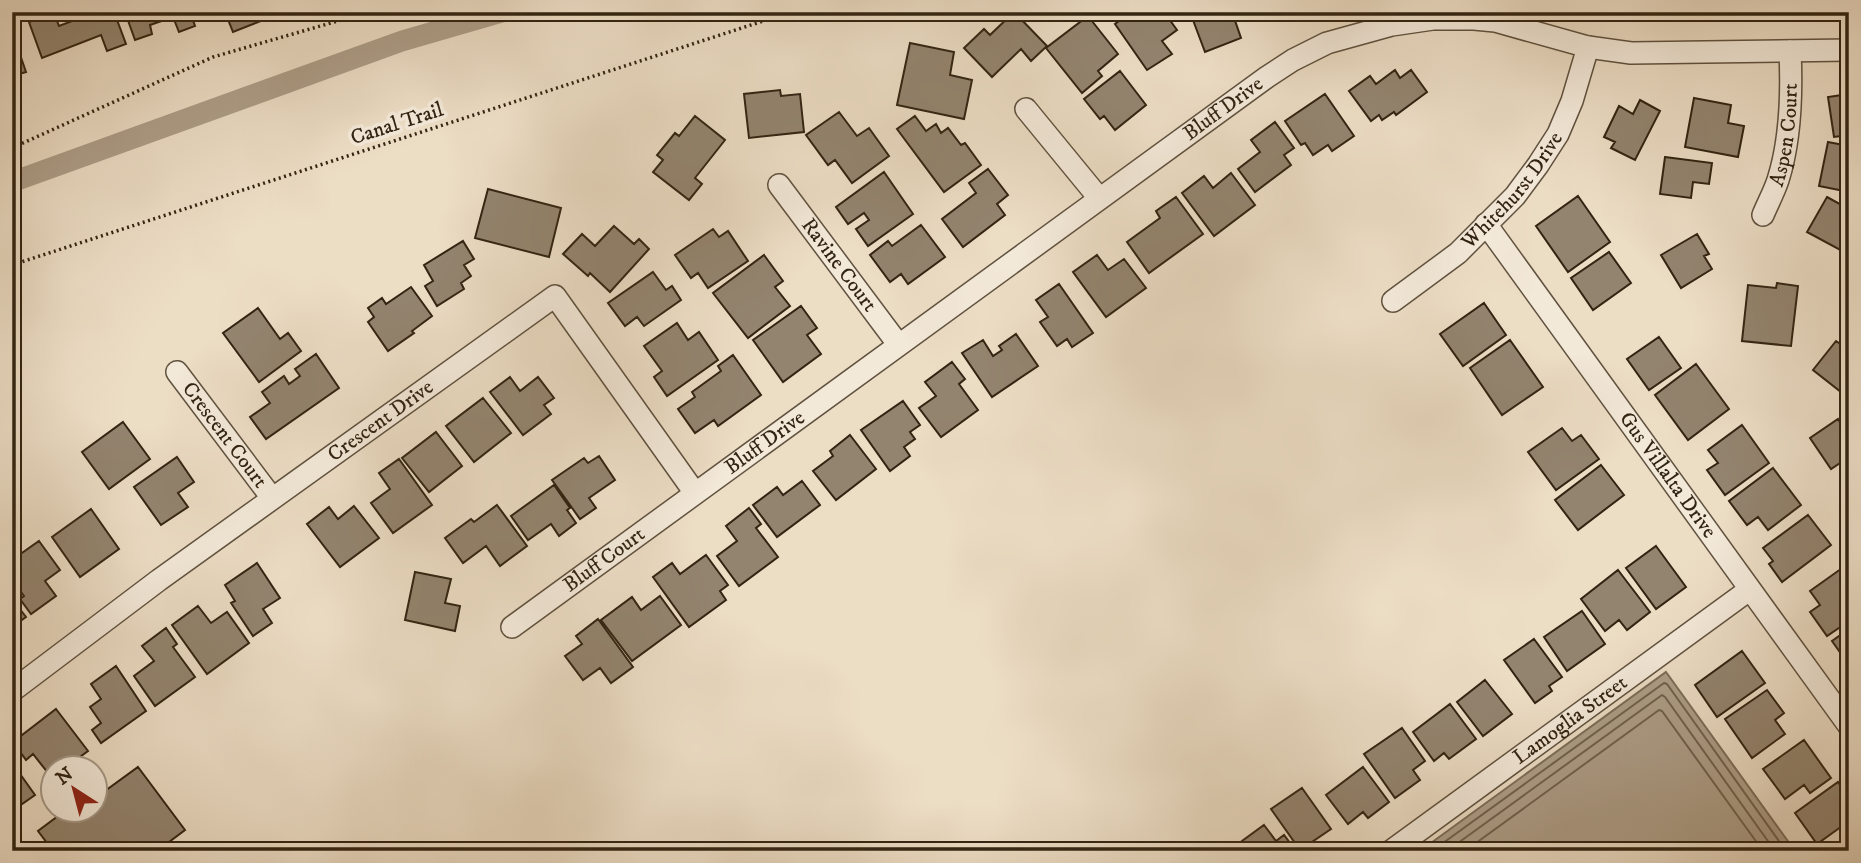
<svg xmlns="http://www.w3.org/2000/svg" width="1861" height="863" viewBox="0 0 1861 863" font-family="'IM FELL DW Pica',serif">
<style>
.water{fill:#ad9e88;stroke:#7c6d59;stroke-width:2}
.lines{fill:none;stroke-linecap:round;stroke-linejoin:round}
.shore{stroke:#70614d;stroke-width:2}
.canal{stroke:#ad9e88;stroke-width:21}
.building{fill:#93846f;stroke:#322412;stroke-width:2}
.minor-casing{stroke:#60523f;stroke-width:24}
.path{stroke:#322412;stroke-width:3.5;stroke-dasharray:2 3.5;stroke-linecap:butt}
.minor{stroke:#f3e9d9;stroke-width:21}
.labels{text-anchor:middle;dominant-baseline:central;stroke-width:7;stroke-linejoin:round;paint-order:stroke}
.street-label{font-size:21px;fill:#322412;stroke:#f3e9d9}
</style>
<rect width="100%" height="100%" fill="#ecddc5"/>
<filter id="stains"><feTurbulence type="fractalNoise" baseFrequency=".00286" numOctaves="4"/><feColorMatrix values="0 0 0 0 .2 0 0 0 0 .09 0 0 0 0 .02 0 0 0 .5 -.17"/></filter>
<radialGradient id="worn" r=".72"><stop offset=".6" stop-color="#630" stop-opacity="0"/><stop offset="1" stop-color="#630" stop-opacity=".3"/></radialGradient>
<path class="water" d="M1666 672 1795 851H1420Z"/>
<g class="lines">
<path class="shore" d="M1432 851 1664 683 1667 684 1786 851
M1447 851 1662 695 1665 697 1775 851
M1465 851 1659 710 1662 711 1763 851"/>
<path class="canal" d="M12 182 402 41 502 12"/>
</g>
<path class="building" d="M96 12H114L126 44 107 51 101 35 42 58 29 22 54 13 59 26Z
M125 12H190L195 26 179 32 173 17 150 25 152 34 135 40Z
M225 12H263L266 19 233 32Z
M1014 12 1047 46 1031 61 1021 49 992 77 964 48 984 29 990 35Z
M1131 12H1164L1177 30 1162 41 1172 54 1147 70 1115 24Z
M1190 12H1232L1241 38 1205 52Z
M1088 16 1118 54 1098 71 1102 76 1082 93 1046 48Z
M12 31 26 72 12 76Z
M910 43 954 52 950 75 972 80 964 119 897 105Z
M1395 70 1400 78 1411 70 1427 92 1396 115 1394 112 1382 120 1379 115 1371 121 1349 91 1370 76 1376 84Z
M1120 71 1146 105 1115 130 1104 116 1100 119 1084 99Z
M780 90 781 96 800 94 804 132 749 138 744 94Z
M1325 94 1354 136 1332 151 1328 145 1313 155 1305 143 1301 145 1285 121Z
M1849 94V135L1834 137 1828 97Z
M1694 98 1731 105 1728 123 1744 126 1738 157 1685 147Z
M1640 100 1660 111 1635 160 1611 148 1615 142 1604 137 1619 106 1633 114Z
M839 112 857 136 869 128 889 156 852 183 835 160 828 165 806 135Z
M695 116 725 140 695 178 702 184 689 200 653 172 663 160 657 155 675 133 679 136Z
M915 116 926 131 936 124 941 133 948 128 961 145 965 143 981 165 944 192 897 129Z
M1275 122 1294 148 1284 155 1291 165 1255 192 1238 169 1260 152 1251 140Z
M1828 142 1849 146V192L1819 186Z
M1665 157 1712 163 1709 184 1693 182 1691 198 1660 194Z
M988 169 1008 195 997 204 1005 215 963 247 942 219 976 193 969 183Z
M884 172 913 214 868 246 856 229 869 220 864 213 848 224 836 207Z
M1231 173 1255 205 1214 236 1182 193 1204 176 1213 188Z
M488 189 561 208 549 257 475 238Z
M1578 196 1610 242 1568 272 1536 226Z
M1176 197 1203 234 1149 273 1127 242 1160 218 1156 211Z
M1827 197 1849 209V244L1844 252 1807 232Z
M921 225 945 257 908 284 901 274 890 282 870 255 888 241 892 246Z
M614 226 634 244 639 239 649 249 610 292 590 273 588 276 563 254 582 234 595 246Z
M713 229 719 237 728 231 748 261 708 288 698 273 691 278 675 255Z
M1697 234 1709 254 1704 256 1712 269 1681 288 1661 255Z
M463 241 474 259 464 265 471 276 461 283 464 289 437 306 425 286 433 281 424 265Z
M1609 252 1631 283 1593 310 1571 278Z
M764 255 783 281 775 287 790 306 748 338 713 293Z
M1097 255 1108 270 1124 259 1146 288 1106 317 1073 272Z
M653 272 666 290 672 286 681 300 644 326 637 317 625 326 608 303Z
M1777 283 1798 286 1791 346 1742 341 1748 285 1776 288Z
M1059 284 1093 333 1072 347 1067 339 1057 346 1040 322 1048 317 1036 300Z
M411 287 432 316 412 331 414 333 388 351 368 322 374 317 368 308 382 298 386 304Z
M1484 303 1506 335 1463 366 1440 334Z
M801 306 817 328 807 335 821 354 783 382 753 340Z
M258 308 280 339 288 333 301 351 259 382 223 333Z
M677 323 688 340 699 332 718 360 667 396 654 377 662 371 644 346Z
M1016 334 1038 366 992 397 962 353 983 340 993 356 1002 350 999 346Z
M1659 337 1681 368 1649 390 1627 359Z
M1510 340 1543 387 1502 415 1470 368Z
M1836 341 1849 350V382L1841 392 1813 370Z
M316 354 339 388 266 439 250 417 270 403 262 392 284 376 289 384 300 376 295 369Z
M733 355 761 395 718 426 714 420 695 433 678 409 695 397 692 392 721 371 718 366Z
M952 362 965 379 959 384 978 410 941 437 919 408 936 396 925 382Z
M1696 364 1729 409 1688 440 1655 395Z
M510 377 520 391 538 377 554 398 544 405 551 414 523 435 490 392Z
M483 398 511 433 474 462 446 426Z
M903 401 920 425 910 432 915 439 904 447 910 456 890 471 861 430Z
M1838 419 1849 436V463L1846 459 1831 469 1810 438Z
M123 422 150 459 109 489 82 452Z
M1742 425 1769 463 1725 495 1707 470 1718 463 1708 450Z
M1562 428 1572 441 1581 435 1599 459 1556 490 1528 452Z
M436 432 462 466 429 492 402 458Z
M850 435 876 469 836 500 813 471 833 456 830 451Z
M599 456 615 480 589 498 596 508 580 519 552 480 584 458 588 463Z
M177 457 194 482 178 493 188 507 161 525 134 487Z
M399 459 432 505 393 533 371 503 390 489 379 473Z
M1601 465 1624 495 1578 530 1555 500Z
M1773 468 1801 505 1768 530 1758 517 1747 525 1729 501Z
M802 481 820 505 777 537 753 505 777 487 783 495Z
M554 485 570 508 567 510 576 523 559 536 551 524 528 540 511 516Z
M497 505 527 546 500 566 486 546 463 563 445 538 471 519 474 522Z
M354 506 379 538 340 567 307 524 329 507 338 519Z
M749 508 761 524 756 528 778 557 739 586 717 556 737 541 726 526Z
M91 509 119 549 80 577 52 537Z
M1808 515 1831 545 1782 582 1769 564 1773 561 1763 548Z
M39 541 60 570 45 581 56 596 31 614 20 599 24 596 12 580V560Z
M1656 546 1686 587 1656 609 1626 568Z
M706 555 728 585 720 591 726 600 689 627 653 577 672 563 680 574Z
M257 563 280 598 263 609 272 623 253 636 231 603 235 601 225 585Z
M1845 566 1849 571V621L1827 636 1810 612 1820 605 1810 591Z
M1618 570 1650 612 1627 630 1619 620 1605 631 1581 599Z
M415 572 451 579 445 603 460 606 455 631 405 620Z
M660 596 681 625 632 661 601 620 632 597 641 610Z
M13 600 26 617 12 627V601Z
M198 606 211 623 227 612 249 643 207 674 172 625Z
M1582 611 1605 644 1567 671 1544 637Z
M598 619 633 667 611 683 600 668 583 680 565 656 582 644 576 636Z
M166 628 177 644 173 647 195 677 155 706 134 676 154 661 142 646Z
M1849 629V665L1832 641Z
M1534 639 1562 677 1549 686 1552 691 1535 703 1504 660Z
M1742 651 1765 683 1717 717 1695 685Z
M116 666 146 711 101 743 92 730 101 723 90 707 101 699 91 684Z
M1485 680 1512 714 1483 736 1457 702Z
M1767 690 1784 713 1775 720 1785 734 1752 758 1725 719Z
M1450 704 1476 739 1449 759 1444 753 1434 761 1413 732Z
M56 709 88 751 65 768H52V778L33 754 26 760 13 742Z
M1402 728 1425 761 1413 770 1420 780 1395 798 1364 754Z
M1804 740 1831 778 1810 793 1804 785 1785 799 1763 769Z
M12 752 18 761 13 764 35 795 12 811Z
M138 767 185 830 157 851H53L38 831 66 810H70L73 815 80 810H94V799Z
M1363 767 1389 802 1368 818 1363 812 1348 824 1326 795Z
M1838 782 1849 798V821L1817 844 1795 813Z
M1302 788 1331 829 1300 850 1271 809Z
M1264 825 1276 841 1284 835 1296 851H1249L1242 841Z"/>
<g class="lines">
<g class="minor-casing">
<g id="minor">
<path d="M1026 109 1099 198"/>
<path id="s1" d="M779 185 898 344"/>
<path id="s2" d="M1763 215C1768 203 1774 192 1778 180 1791 139 1792 93 1790 51"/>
<path id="s3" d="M1486 224 1849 726"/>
<path id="s4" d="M1393 301 1458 253 1515 196 1538 165 1558 134 1572 101 1588 47"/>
<path id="s5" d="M177 372 272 498"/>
<path id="s6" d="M512 627 1267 77 1293 60 1327 43 1392 25 1433 19H1474L1495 21 1588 47 1631 53 1849 50"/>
<path id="s7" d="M12 691 159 580 555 296 695 493"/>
<path id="s8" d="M1391 851 1749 590"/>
</g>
</g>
<path class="path" d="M12 148 213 57 369 12
M12 265 791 12"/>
<use href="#minor" class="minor"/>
</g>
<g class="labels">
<g class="street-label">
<text stroke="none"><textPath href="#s6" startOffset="880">Bluff Drive</textPath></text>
<text transform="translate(397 124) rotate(-18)">Canal Trail</text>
<text stroke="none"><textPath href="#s2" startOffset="84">Aspen Court</textPath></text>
<text stroke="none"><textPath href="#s4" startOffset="164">Whitehurst Drive</textPath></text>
<text stroke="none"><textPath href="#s1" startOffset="100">Ravine Court</textPath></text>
<text stroke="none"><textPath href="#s7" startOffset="457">Crescent Drive</textPath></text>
<text stroke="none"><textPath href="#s5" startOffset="79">Crescent Court</textPath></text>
<text stroke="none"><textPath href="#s6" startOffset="313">Bluff Drive</textPath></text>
<text stroke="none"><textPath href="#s3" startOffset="310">Gus Villalta Drive</textPath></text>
<text stroke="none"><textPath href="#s6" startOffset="114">Bluff Court</textPath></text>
<text stroke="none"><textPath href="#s8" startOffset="222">Lamoglia Street</textPath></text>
</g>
</g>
<rect width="1861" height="863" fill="none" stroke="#ecddc5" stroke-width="42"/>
<rect x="14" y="14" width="1833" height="835" fill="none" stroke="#322412" stroke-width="3.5"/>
<rect x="21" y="21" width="1819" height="821" fill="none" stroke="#322412" stroke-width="2"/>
<g transform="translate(74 789) rotate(324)"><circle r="33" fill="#f3e9d9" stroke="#a69a89" stroke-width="2"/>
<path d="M0-5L12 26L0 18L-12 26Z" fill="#8f2418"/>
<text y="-10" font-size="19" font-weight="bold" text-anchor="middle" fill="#322412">N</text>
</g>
<rect width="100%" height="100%" filter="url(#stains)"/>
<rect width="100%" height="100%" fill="url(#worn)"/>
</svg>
